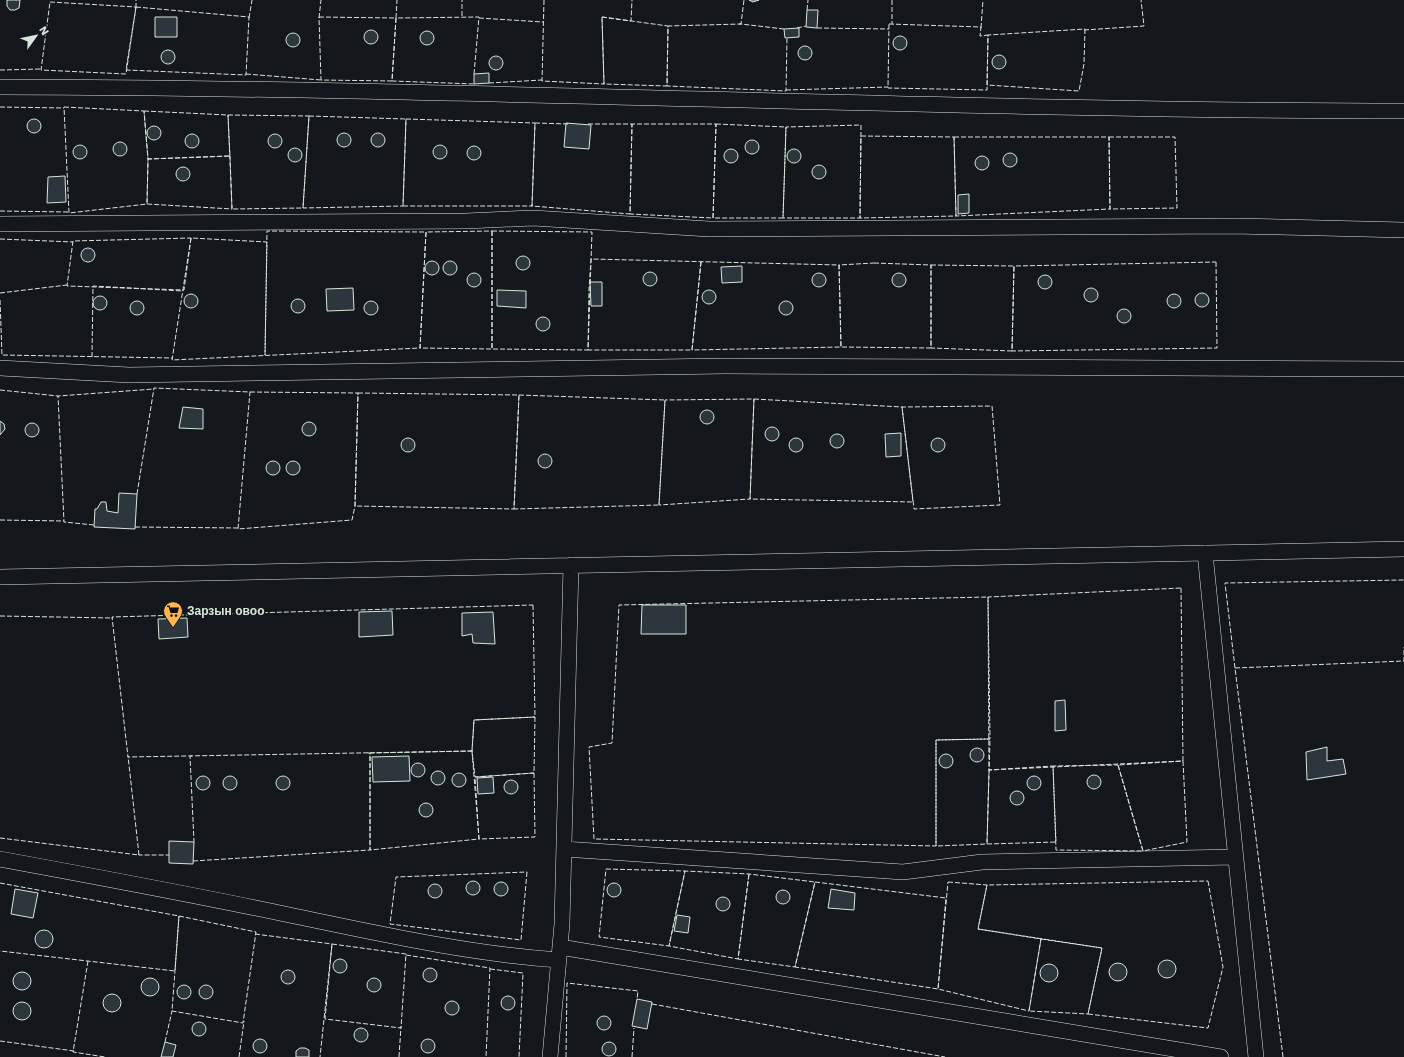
<svg xmlns="http://www.w3.org/2000/svg" width="1404" height="1057" viewBox="0 0 1404 1057" font-family="'Work Sans',sans-serif">
<style>
.building{fill:#2c363c;stroke:#d8e6dc}
.lines{fill:none;stroke-linecap:round;stroke-linejoin:round}
.minor-casing{stroke:#d8e6dc;stroke-width:16}
.minor{stroke:#14181c;stroke-width:15}
.fence{stroke:#d8e6dc;stroke-width:1;stroke-dasharray:5 2;stroke-linecap:butt}
.labels{text-anchor:middle;dominant-baseline:central;stroke-width:3;stroke-linejoin:round;paint-order:stroke}
.poi-label{font-size:12px;font-weight:bold;fill:#d8e6dc;stroke:#14181c;text-anchor:start}
</style>
<rect width="100%" height="100%" fill="#14181c"/>
<path class="building" d="M7 0H20L19 8 15 10H10L7 6Z
M749 0H759L753 2Z
M807 10H818L817 28 806 27Z
M155 17H177V37H155Z
M799 28V37L785 38 784 29Z
M364 37a7 7 0 1 1 14 0a7 7 0 1 1-14 0Z
M420 38a7 7 0 1 1 14 0a7 7 0 1 1-14 0Z
M286 40a7 7 0 1 1 14 0a7 7 0 1 1-14 0Z
M893 43a7 7 0 1 1 14 0a7 7 0 1 1-14 0Z
M798 53a7 7 0 1 1 14 0a7 7 0 1 1-14 0Z
M161 57a7 7 0 1 1 14 0a7 7 0 1 1-14 0Z
M992 62a7 7 0 1 1 14 0a7 7 0 1 1-14 0Z
M489 63a7 7 0 1 1 14 0a7 7 0 1 1-14 0Z
M489 73V83L474 84V74Z
M27 126a7 7 0 1 1 14 0a7 7 0 1 1-14 0Z
M566 123 591 125 589 149 564 147Z
M147 133a7 7 0 1 1 14 0a7 7 0 1 1-14 0Z
M337 140a7 7 0 1 1 14 0a7 7 0 1 1-14 0Z
M371 140a7 7 0 1 1 14 0a7 7 0 1 1-14 0Z
M185 141a7 7 0 1 1 14 0a7 7 0 1 1-14 0Z
M268 141a7 7 0 1 1 14 0a7 7 0 1 1-14 0Z
M745 147a7 7 0 1 1 14 0a7 7 0 1 1-14 0Z
M113 149a7 7 0 1 1 14 0a7 7 0 1 1-14 0Z
M433 152a7 7 0 1 1 14 0a7 7 0 1 1-14 0Z
M73 152a7 7 0 1 1 14 0a7 7 0 1 1-14 0Z
M467 153a7 7 0 1 1 14 0a7 7 0 1 1-14 0Z
M288 155a7 7 0 1 1 14 0a7 7 0 1 1-14 0Z
M724 156a7 7 0 1 1 14 0a7 7 0 1 1-14 0Z
M787 156a7 7 0 1 1 14 0a7 7 0 1 1-14 0Z
M1003 160a7 7 0 1 1 14 0a7 7 0 1 1-14 0Z
M975 163a7 7 0 1 1 14 0a7 7 0 1 1-14 0Z
M812 172a7 7 0 1 1 14 0a7 7 0 1 1-14 0Z
M176 174a7 7 0 1 1 14 0a7 7 0 1 1-14 0Z
M65 176 66 202 47 203 48 177Z
M969 194V213L958 214V195Z
M81 255a7 7 0 1 1 14 0a7 7 0 1 1-14 0Z
M516 263a7 7 0 1 1 14 0a7 7 0 1 1-14 0Z
M443 268a7 7 0 1 1 14 0a7 7 0 1 1-14 0Z
M425 268a7 7 0 1 1 14 0a7 7 0 1 1-14 0Z
M742 266V282L722 283 721 267Z
M643 279a7 7 0 1 1 14 0a7 7 0 1 1-14 0Z
M892 280a7 7 0 1 1 14 0a7 7 0 1 1-14 0Z
M812 280a7 7 0 1 1 14 0a7 7 0 1 1-14 0Z
M467 280a7 7 0 1 1 14 0a7 7 0 1 1-14 0Z
M1038 282a7 7 0 1 1 14 0a7 7 0 1 1-14 0Z
M590 282H602V306H591Z
M1084 295a7 7 0 1 1 14 0a7 7 0 1 1-14 0Z
M353 288 354 310 327 311 326 289Z
M702 297a7 7 0 1 1 14 0a7 7 0 1 1-14 0Z
M497 290 526 291V308L497 306Z
M1195 300a7 7 0 1 1 14 0a7 7 0 1 1-14 0Z
M1167 301a7 7 0 1 1 14 0a7 7 0 1 1-14 0Z
M184 301a7 7 0 1 1 14 0a7 7 0 1 1-14 0Z
M93 303a7 7 0 1 1 14 0a7 7 0 1 1-14 0Z
M291 306a7 7 0 1 1 14 0a7 7 0 1 1-14 0Z
M364 308a7 7 0 1 1 14 0a7 7 0 1 1-14 0Z
M130 308a7 7 0 1 1 14 0a7 7 0 1 1-14 0Z
M779 308a7 7 0 1 1 14 0a7 7 0 1 1-14 0Z
M1117 316a7 7 0 1 1 14 0a7 7 0 1 1-14 0Z
M536 324a7 7 0 1 1 14 0a7 7 0 1 1-14 0Z
M183 407 203 409V429L179 428Z
M700 417a7 7 0 1 1 14 0a7 7 0 1 1-14 0Z
M0 421 4 424 5 429 0 435Z
M302 429a7 7 0 1 1 14 0a7 7 0 1 1-14 0Z
M25 430a7 7 0 1 1 14 0a7 7 0 1 1-14 0Z
M765 434a7 7 0 1 1 14 0a7 7 0 1 1-14 0Z
M901 433V456L886 457 885 434Z
M830 441a7 7 0 1 1 14 0a7 7 0 1 1-14 0Z
M789 445a7 7 0 1 1 14 0a7 7 0 1 1-14 0Z
M401 445a7 7 0 1 1 14 0a7 7 0 1 1-14 0Z
M931 445a7 7 0 1 1 14 0a7 7 0 1 1-14 0Z
M538 461a7 7 0 1 1 14 0a7 7 0 1 1-14 0Z
M286 468a7 7 0 1 1 14 0a7 7 0 1 1-14 0Z
M266 468a7 7 0 1 1 14 0a7 7 0 1 1-14 0Z
M119 493 137 494 135 529 94 527 95 509H97L101 502H106L107 511 118 513Z
M642 605H686V634H641Z
M392 611 393 635 359 637V612Z
M493 612 495 644 473 643 472 634 462 636V613Z
M187 618 188 637 159 639 158 619Z
M1065 700 1066 730 1055 731V701Z
M1327 747V761L1343 759 1346 774 1307 780 1306 752Z
M970 755a7 7 0 1 1 14 0a7 7 0 1 1-14 0Z
M939 761a7 7 0 1 1 14 0a7 7 0 1 1-14 0Z
M409 756 410 781 373 782 372 757Z
M411 770a7 7 0 1 1 14 0a7 7 0 1 1-14 0Z
M431 778a7 7 0 1 1 14 0a7 7 0 1 1-14 0Z
M452 780a7 7 0 1 1 14 0a7 7 0 1 1-14 0Z
M1087 782a7 7 0 1 1 14 0a7 7 0 1 1-14 0Z
M1027 783a7 7 0 1 1 14 0a7 7 0 1 1-14 0Z
M223 783a7 7 0 1 1 14 0a7 7 0 1 1-14 0Z
M196 783a7 7 0 1 1 14 0a7 7 0 1 1-14 0Z
M276 783a7 7 0 1 1 14 0a7 7 0 1 1-14 0Z
M493 777 494 793 478 794 477 778Z
M504 787a7 7 0 1 1 14 0a7 7 0 1 1-14 0Z
M1010 798a7 7 0 1 1 14 0a7 7 0 1 1-14 0Z
M419 810a7 7 0 1 1 14 0a7 7 0 1 1-14 0Z
M169 841 194 842 193 864 169 863Z
M466 888a7 7 0 1 1 14 0a7 7 0 1 1-14 0Z
M494 889a7 7 0 1 1 14 0a7 7 0 1 1-14 0Z
M607 890a7 7 0 1 1 14 0a7 7 0 1 1-14 0Z
M428 891a7 7 0 1 1 14 0a7 7 0 1 1-14 0Z
M15 889 38 893 33 918 11 914Z
M831 889 855 893 854 910 828 908Z
M776 897a7 7 0 1 1 14 0a7 7 0 1 1-14 0Z
M716 904a7 7 0 1 1 14 0a7 7 0 1 1-14 0Z
M677 915 690 917 688 933 674 931Z
M35 939a9 9 0 1 1 18 0a9 9 0 1 1-18 0Z
M333 966a7 7 0 1 1 14 0a7 7 0 1 1-14 0Z
M1158 969a9 9 0 1 1 18 0a9 9 0 1 1-18 0Z
M1109 972a9 9 0 1 1 18 0a9 9 0 1 1-18 0Z
M1040 973a9 9 0 1 1 18 0a9 9 0 1 1-18 0Z
M423 975a7 7 0 1 1 14 0a7 7 0 1 1-14 0Z
M281 977a7 7 0 1 1 14 0a7 7 0 1 1-14 0Z
M13 981a9 9 0 1 1 18 0a9 9 0 1 1-18 0Z
M367 985a7 7 0 1 1 14 0a7 7 0 1 1-14 0Z
M141 987a9 9 0 1 1 18 0a9 9 0 1 1-18 0Z
M199 992a7 7 0 1 1 14 0a7 7 0 1 1-14 0Z
M177 992a7 7 0 1 1 14 0a7 7 0 1 1-14 0Z
M103 1003a9 9 0 1 1 18 0a9 9 0 1 1-18 0Z
M501 1003a7 7 0 1 1 14 0a7 7 0 1 1-14 0Z
M637 999 652 1002 647 1029 632 1026Z
M445 1008a7 7 0 1 1 14 0a7 7 0 1 1-14 0Z
M13 1011a9 9 0 1 1 18 0a9 9 0 1 1-18 0Z
M597 1023a7 7 0 1 1 14 0a7 7 0 1 1-14 0Z
M192 1029a7 7 0 1 1 14 0a7 7 0 1 1-14 0Z
M354 1035a7 7 0 1 1 14 0a7 7 0 1 1-14 0Z
M421 1046a7 7 0 1 1 14 0a7 7 0 1 1-14 0Z
M253 1046a7 7 0 1 1 14 0a7 7 0 1 1-14 0Z
M602 1049a7 7 0 1 1 14 0a7 7 0 1 1-14 0Z
M165 1042 176 1045 173 1057H161Z
M300 1048H305L309 1050V1057H296V1051Z"/>
<g class="lines">
<g class="minor-casing">
<path id="minor" d="M0 87C468 88 936 110 1404 111
M0 224 466 221 533 218 709 229 1235 226 1404 230
M0 368 129 375 725 366 1404 369
M1205 553 1256 1057
M0 577 1404 549
M564 849 903 872 982 862 1235 857
M0 859C98 877 196 895 294 916 381 934 470 954 559 960
M560 947 1221 1057
M550 1057 562 924 571 565"/>
</g>
<use href="#minor" class="minor"/>
<path class="fence" d="M544 0 542 81 604 84 602 17 631 21 632 0
M892 0V24
M50 2 136 7 126 74 41 70Z
M136 7 249 17 246 75 126 70Z
M136 8V0
M807 10 808 0
M462 16V0
M319 17 396 18 392 81 321 80Z
M602 17 668 26 667 86 604 84Z
M249 18 252 0
M319 18 321 0
M396 18 397 0
M479 18 543 22
M739 24H741L744 0
M889 24 981 27 980 36 988 35 987 90 888 88Z
M797 28 806 26
M817 28 889 29
M981 28 983 0
M784 29 741 24 668 26 667 86 786 91 787 38
M1085 29 1084 64 1079 91 987 85 988 35Z
M1084 30 1144 26 1141 0
M0 70 41 69
M246 74 321 80
M474 74 479 17 396 18 392 81 474 84
M489 83 542 80
M786 90 888 87
M0 107 64 108
M64 107 144 111 148 159 147 204 69 213Z
M144 111 228 115 230 156 148 159Z
M228 115 309 116 303 208 232 209Z
M309 116 406 119 403 206 303 208Z
M406 119 535 123 532 206H403Z
M568 124 535 123 532 206 630 214 632 124
M588 124H716L713 218 630 214 632 124
M716 124 786 127 783 218H713Z
M861 125 860 218H783L786 127Z
M861 136 954 137 956 216 860 218Z
M954 137H1109L1110 209 956 216Z
M1109 137H1175L1177 208 1110 209Z
M230 156 232 209 147 204 148 159Z
M0 211 69 212
M492 231 592 232 588 350 492 349Z
M492 231V349L420 348 426 232Z
M191 238 184 290 67 286 73 241Z
M0 239 73 242
M701 262 692 350 841 347 839 265 591 259 589 290 588 350H692L701 262
M1216 262 1217 348 1012 351 1014 266Z
M874 263 931 265V348L841 347 839 265Z
M931 265 1014 266 1012 351 931 348Z
M0 293 67 285
M0 300 2 355 173 358
M265 355 267 242 191 238 172 360 420 348 426 232 267 231 265 355
M92 357 93 286 183 291
M0 390 58 396V397
M250 392 358 393 355 506 352 520 238 529Z
M358 393 519 395 514 509 355 506Z
M519 395 665 400 659 505 514 509Z
M754 399 902 407 913 502 750 499Z
M754 399 750 499 659 505 665 400Z
M992 406 1000 505 914 509 902 407Z
M137 494 154 388 250 392
M0 520 64 521
M94 525 64 522 58 396 154 389
M135 527 239 528
M1181 588 1183 761 989 770 988 597Z
M988 597 990 739 936 740V846L594 839 589 747 612 743 619 605Z
M533 605 535 717 474 720 472 751 128 757 112 617Z
M0 616 113 618
M1235 668 1225 583 1404 580
M535 717 534 773 475 777 472 751 474 720Z
M985 739H990L987 844 936 846V740Z
M472 751 479 839 370 850V753Z
M192 756H190L194 842
M1183 761 1187 842 1143 851 1118 765Z
M1118 765 1143 851 1056 850 1053 766Z
M1053 766 1056 842 987 844 989 770Z
M534 773 535 837 479 839 475 777Z
M0 838 139 855 128 756
M138 854 139 855H169
M193 861 370 850V753H368
M606 869 685 871 669 946 599 937Z
M527 872 521 940 390 924 396 877Z
M749 874 738 959 669 946 685 871 749 874 815 882 795 967 738 959 749 874
M1208 881 1223 967 1208 1028 1088 1014 1102 948 978 929 987 885Z
M815 882 946 898 938 989 795 967Z
M948 882 987 885 978 929 1041 939 1029 1011 938 989Z
M0 883 179 916 175 971 0 951
M179 916 256 932 243 1023 172 1011Z
M255 934 332 944 320 1057
M1041 939 1102 948 1088 1014 1029 1011Z
M332 944 406 954 401 1028 325 1019Z
M406 955 490 968 486 1057
M88 961 73 1052 105 1057
M490 969 523 973 519 1057
M652 1004 945 1057
M0 1041 74 1051
M165 1042 172 1011
M239 1057 244 1021
M399 1057 401 1026
M566 1057 567 983 638 991 637 999
M632 1057 634 1028
M1283 1057 1235 668 1404 661V647"/>
</g>
<defs>
<g id="supermarket-pin" transform="scale(1)"><path d="M0 17L-7.5 6A9.5 9.5 0 1 1 7.5 6Z" fill="#ffb74d" stroke="#14181c"/><path d="M-6-5.5h2.5l.6 2H6L4.5 2H-2.5L-4.4-4H-6ZM-1.5 3.2a1.3 1.3 0 1 0 .1 0ZM3 3.2a1.3 1.3 0 1 0 .1 0Z" fill="#111"/></g>
</defs>
<g fill-rule="evenodd">
<use href="#supermarket-pin" x="173" y="611"/>
</g>
<g class="labels">
<g class="poi-label">
<text x="187" y="611">Зарзын овоо</text>
</g>
</g>
<g transform="translate(36 36) rotate(57)" stroke="#14181c" stroke-width="3" paint-order="stroke">
<path d="M0-3L7 15L0 10L-7 15Z" fill="#d8e6dc"/>
<text y="-6" font-size="11" font-weight="bold" text-anchor="middle" fill="#d8e6dc">N</text>
</g>
</svg>
